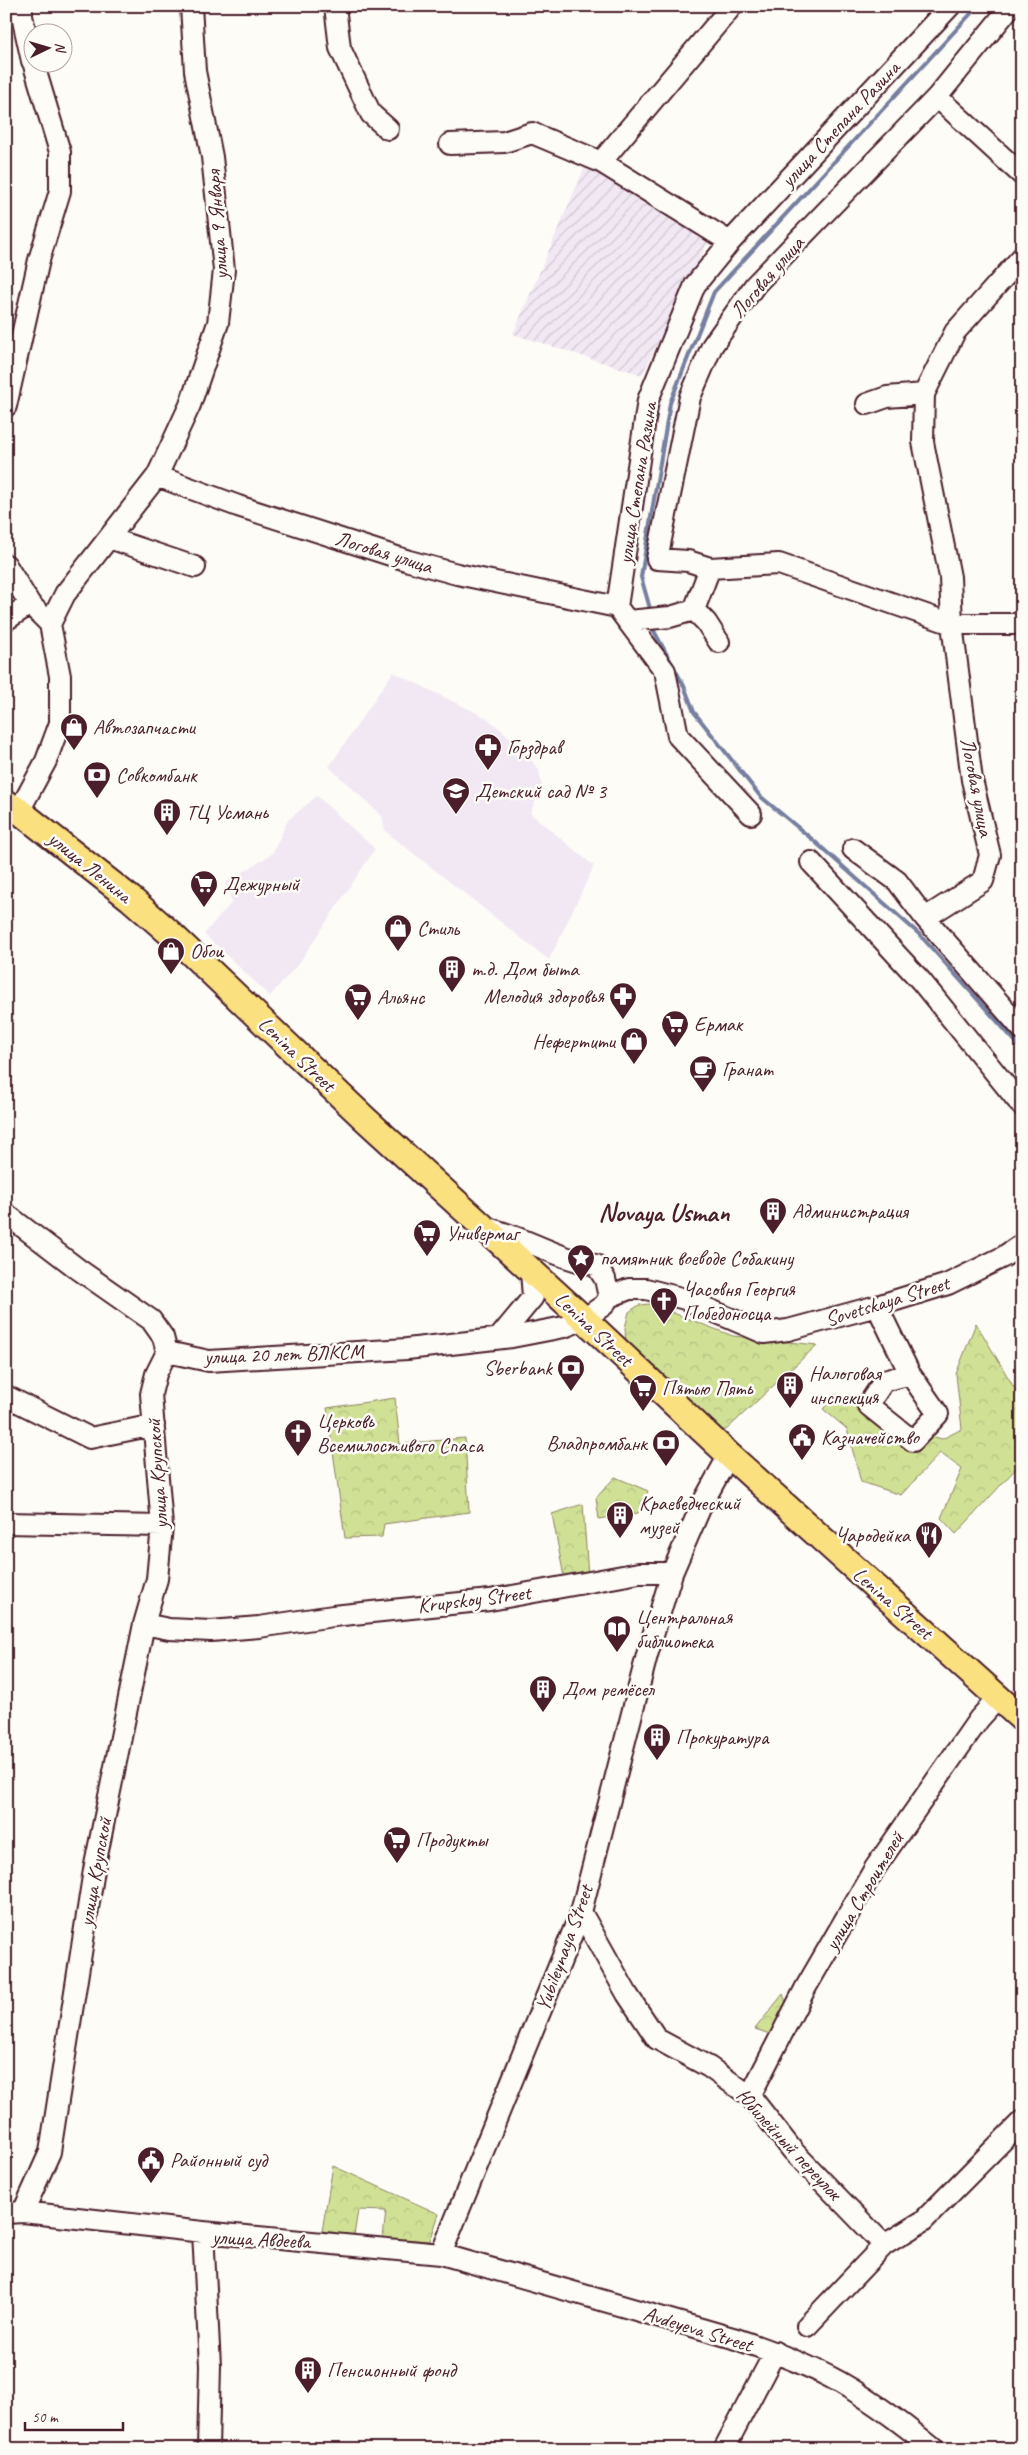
<svg xmlns="http://www.w3.org/2000/svg" width="1028" height="2455" viewBox="0 0 1028 2455" font-family="Caveat,sans-serif">
<style>
.built{fill:#f2e8f3}
.industrial{fill:url(#industrial-furrows)}
.forest{fill:url(#forest-crowns);stroke:#8d8060}
.lines{fill:none;stroke-linecap:round;stroke-linejoin:round}
.stream{stroke:#767f9f;stroke-width:4}
.minor-casing{stroke:#4a1f2b;stroke-width:24}
.major-casing{stroke:#4a1f2b;stroke-width:29}
.minor{stroke:#fdfcf7;stroke-width:20}
.major{stroke:#fbe080;stroke-width:25}
.labels{text-anchor:middle;dominant-baseline:central;stroke-width:5;stroke-linejoin:round;paint-order:stroke}
.street-label{font-size:21px;fill:#4a1f2b;stroke:#fdfcf7}
.poi-label{font-size:21px;fill:#4a1f2b;stroke:#fdfcf7;text-anchor:start}
.district-label{font-size:26px;font-weight:bold;fill:#4a1f2b;stroke:#fdfcf7}
</style>
<defs>
<pattern id="industrial-furrows" width="10" height="10" patternUnits="userSpaceOnUse" patternTransform="scale(1.25)"><rect width="10" height="10" fill="#f2e8f3"/><path d="M-1 1l2-2M0 10L10 0M9 11l2-2" fill="none" stroke="#d1c7d0"/></pattern>
<pattern id="forest-crowns" width="20" height="18" patternUnits="userSpaceOnUse" patternTransform="scale(1.25)"><rect width="20" height="18" fill="#d0e195"/><path d="M2 6a3 3 0 1 1 6 0M12 15a3 3 0 1 1 6 0" fill="none" stroke="#b4c181"/></pattern>
</defs>
<rect width="100%" height="100%" fill="#fdfcf7"/>
<filter id="ink" filterUnits="userSpaceOnUse"><feTurbulence type="fractalNoise" baseFrequency=".02" numOctaves="2"/><feDisplacementMap in="SourceGraphic" scale="10" xChannelSelector="R" yChannelSelector="G"/><feConvolveMatrix kernelMatrix="1 2 1 2 8 2 1 2 1" color-interpolation-filters="sRGB"/></filter>
<g filter="url(#ink)">
<path class="built" d="M393 672 487 718 520 746 539 770 542 787 530 813 594 866 549 960 385 831 382 816 329 767Z
M317 796 375 849 299 963 270 996 204 934 232 902 225 883 272 854 288 820Z"/>
<path class="industrial" d="M586 164 712 234 642 375 513 334Z"/>
<path class="forest" d="M650 1304 733 1336 817 1345 726 1430H718L626 1345 625 1328 629 1312 639 1305Z
M976 1323 1022 1401V1462L956 1534 941 1518 962 1469 940 1453 901 1495 861 1482 847 1429 823 1409 837 1394 910 1448 927 1435 942 1439 962 1429 956 1374Z
M395 1398 400 1444 465 1438 469 1512 384 1524 382 1537 345 1538 327 1408Z
M615 1477 648 1491 638 1513 599 1519 596 1498Z
M583 1504 588 1576 564 1577 552 1514Z
M783 1994 787 2005 770 2034 755 2029Z
M333 2166 439 2214 430 2241 383 2238 386 2211 358 2210 354 2236 322 2231Z"/>
<g class="lines">
<path class="stream" d="M651 612 641 577 670 403 714 292 978 6
M654 631 684 686 694 712 760 796 813 840 919 934 1022 1049"/>
<g class="minor-casing">
<path id="minor" d="M22 6V16L32 61
M335 6 340 48 371 114 388 129
M937 97 1022 175
M450 144 504 142 532 133 601 162 730 242
M601 162 732 6
M867 404 887 397 924 394
M6 406 39 260 60 191V152L33 62
M157 476 238 506 409 561 457 574 617 607
M109 538 195 567
M6 565 30 604 50 624
M710 568 688 561 657 559 690 397 712 346 755 285 937 97 1011 6
M694 610 706 622 719 642
M6 620 30 604
M628 621 670 617 694 610 710 568 779 564 952 624H1022
M19 811 46 761 60 723V676L50 624 65 594 157 476 190 405 218 323 224 270 212 157 195 71 191 6
M751 814 678 736 665 671 617 607 648 400 695 285 730 242 950 6
M853 849 897 881 925 918 1022 1029
M811 862 921 981 1022 1106
M925 918 983 881 990 855 972 780 952 624 950 577 923 442 924 394 955 332 1022 257
M6 1214 78 1269 151 1320 163 1337 167 1352
M483 1227C522 1235 556 1259 596 1265L605 1279 609 1297
M877 1306 910 1374 884 1381 868 1405 913 1441 938 1414 910 1374
M499 1338 533 1297 531 1271
M167 1352 209 1361 407 1349 512 1337 564 1327 584 1319 604 1305 609 1297 629 1289H646L685 1299 764 1333 788 1330 877 1306 948 1284 1003 1257 1022 1244
M6 1396 90 1438 154 1425
M6 1523 162 1526
M144 1624 169 1629 211 1631 259 1627 333 1616 490 1600 639 1573H672
M581 1912 627 1994 657 2039 709 2067 750 2096 793 2151 884 2245
M750 2096 806 1987 875 1868 979 1719 998 1698
M23 2212 50 2152 94 1870 144 1624 157 1579 162 1526 151 1394 156 1374 167 1352
M6 2213 23 2212 203 2232 441 2254 733 2338C766 2349 799 2361 830 2377 867 2396 902 2423 934 2449
M203 2232 210 2366 208 2449
M441 2254 581 1912 647 1655 672 1573 702 1504 729 1455
M807 2326 884 2245 923 2221 1022 2121
M724 2449 775 2352"/>
</g>
<g class="major-casing">
<path id="major" d="M6 803 19 811 131 899 171 934 364 1118 584 1319 729 1455 1022 1719"/>
</g>
<use href="#minor" class="minor"/>
<use href="#major" class="major"/>
</g>
</g>
<defs>
<g id="shop-pin" transform="scale(1.4375)"><path d="M0 17L-7.5 6A9.5 9.5 0 1 1 7.5 6Z" fill="#4a1f2b" stroke="#fdfcf7"/><path d="M-5-2.5h2.3a2.7 3.5 0 0 1 5.4 0H5L5.5 6h-11ZM-1.5-2.5h3a1.5 2.3 0 0 0-3 0Z" fill="#fff"/></g>
<g id="pharmacy-pin" transform="scale(1.4375)"><path d="M0 17L-7.5 6A9.5 9.5 0 1 1 7.5 6Z" fill="#4a1f2b" stroke="#fdfcf7"/><path d="M-2-6h4v4h4v4h-4v4h-4v-4h-4v-4h4Z" fill="#fff"/></g>
<g id="bank-pin" transform="scale(1.4375)"><path d="M0 17L-7.5 6A9.5 9.5 0 1 1 7.5 6Z" fill="#4a1f2b" stroke="#fdfcf7"/><path d="M-6-4H6V4H-6ZM0-2.3a2.3 2.3 0 1 0 0 4.6a2.3 2.3 0 1 0 0-4.6Z" fill="#fff"/></g>
<g id="school-pin" transform="scale(1.4375)"><path d="M0 17L-7.5 6A9.5 9.5 0 1 1 7.5 6Z" fill="#4a1f2b" stroke="#fdfcf7"/><path d="M0-5L7-2L0 1L-7-2ZM-4 1L0 2.5L4 1V4Q0 6-4 4Z" fill="#fff"/></g>
<g id="building-pin" transform="scale(1.4375)"><path d="M0 17L-7.5 6A9.5 9.5 0 1 1 7.5 6Z" fill="#4a1f2b" stroke="#fdfcf7"/><path d="M-4-6H4V6H1V3H-1V6H-4ZM-2.5-4.3h1.7v1.8h-1.7ZM.8-4.3h1.7v1.8H.8ZM-2.5-1h1.7V.8h-1.7ZM.8-1h1.7V.8H.8Z" fill="#fff"/></g>
<g id="supermarket-pin" transform="scale(1.4375)"><path d="M0 17L-7.5 6A9.5 9.5 0 1 1 7.5 6Z" fill="#4a1f2b" stroke="#fdfcf7"/><path d="M-6-5.5h2.5l.6 2H6L4.5 2H-2.5L-4.4-4H-6ZM-1.5 3.2a1.3 1.3 0 1 0 .1 0ZM3 3.2a1.3 1.3 0 1 0 .1 0Z" fill="#fff"/></g>
<g id="cafe-pin" transform="scale(1.4375)"><path d="M0 17L-7.5 6A9.5 9.5 0 1 1 7.5 6Z" fill="#4a1f2b" stroke="#fdfcf7"/><path d="M-5.5-4.5H6V0H3Q3 3.5 0 3.5H-2.5Q-5.5 3.5-5.5 0ZM3-3.2v2h1.7v-2ZM-6 4.5H4V6H-6Z" fill="#fff"/></g>
<g id="sight-pin" transform="scale(1.4375)"><path d="M0 17L-7.5 6A9.5 9.5 0 1 1 7.5 6Z" fill="#4a1f2b" stroke="#fdfcf7"/><path d="M0-6L1.8-2.2L6-1.7L2.9 1.2L3.7 5.4L0 3.3L-3.7 5.4L-2.9 1.2L-6-1.7L-1.8-2.2Z" fill="#fff"/></g>
<g id="church-pin" transform="scale(1.4375)"><path d="M0 17L-7.5 6A9.5 9.5 0 1 1 7.5 6Z" fill="#4a1f2b" stroke="#fdfcf7"/><path d="M-1.2-6h2.4v3.5h3.3v2.4h-3.3V6h-2.4V-.1h-3.3v-2.4h3.3Z" fill="#fff"/></g>
<g id="civic-pin" transform="scale(1.4375)"><path d="M0 17L-7.5 6A9.5 9.5 0 1 1 7.5 6Z" fill="#4a1f2b" stroke="#fdfcf7"/><path d="M-.6-6.5H3V-4.5H.6V-3L4-1V1h2V6H-6V1h2V-1L-.6-3ZM-1.2 2.5V6h2.4V2.5Z" fill="#fff"/></g>
<g id="restaurant-pin" transform="scale(1.4375)"><path d="M0 17L-7.5 6A9.5 9.5 0 1 1 7.5 6Z" fill="#4a1f2b" stroke="#fdfcf7"/><path d="M-5-6h1v4h1v-4h1v4h1v-4h1v5L-1.5 .5V6h-2V.5L-5-1ZM5-6V6H3V1.5H1.5Q1.5-4 5-6Z" fill="#fff"/></g>
<g id="library-pin" transform="scale(1.4375)"><path d="M0 17L-7.5 6A9.5 9.5 0 1 1 7.5 6Z" fill="#4a1f2b" stroke="#fdfcf7"/><path d="M-6-4Q-3-5.5-.7-3.5V5Q-3 3-6 4ZM6-4Q3-5.5 .7-3.5V5Q3 3 6 4Z" fill="#fff"/></g>
</defs>
<g fill-rule="evenodd">
<use href="#shop-pin" x="74" y="727"/>
<use href="#pharmacy-pin" x="488" y="747"/>
<use href="#bank-pin" x="97" y="775"/>
<use href="#school-pin" x="456" y="791"/>
<use href="#building-pin" x="167" y="812"/>
<use href="#supermarket-pin" x="204" y="884"/>
<use href="#shop-pin" x="398" y="928"/>
<use href="#shop-pin" x="171" y="951"/>
<use href="#building-pin" x="452" y="969"/>
<use href="#pharmacy-pin" x="623" y="996"/>
<use href="#supermarket-pin" x="358" y="997"/>
<use href="#supermarket-pin" x="675" y="1024"/>
<use href="#shop-pin" x="634" y="1041"/>
<use href="#cafe-pin" x="703" y="1069"/>
<use href="#building-pin" x="773" y="1211"/>
<use href="#supermarket-pin" x="427" y="1233"/>
<use href="#sight-pin" x="581" y="1258"/>
<use href="#church-pin" x="664" y="1301"/>
<use href="#bank-pin" x="571" y="1368"/>
<use href="#building-pin" x="790" y="1385"/>
<use href="#supermarket-pin" x="643" y="1388"/>
<use href="#church-pin" x="298" y="1433"/>
<use href="#civic-pin" x="802" y="1437"/>
<use href="#bank-pin" x="666" y="1443"/>
<use href="#building-pin" x="620" y="1515"/>
<use href="#restaurant-pin" x="929" y="1535"/>
<use href="#library-pin" x="617" y="1629"/>
<use href="#building-pin" x="543" y="1689"/>
<use href="#building-pin" x="657" y="1737"/>
<use href="#supermarket-pin" x="397" y="1840"/>
<use href="#civic-pin" x="151" y="2160"/>
<use href="#building-pin" x="308" y="2370"/>
</g>
<g class="labels">
<g class="street-label">
<text transform="translate(840 124) rotate(-47)">улица Степана Разина</text>
<text transform="translate(217 225) rotate(-94)">улица 9 Января</text>
<text transform="translate(767 277) rotate(-49)">Логовая улица</text>
<text transform="translate(637 483) rotate(-81)">улица Степана Разина</text>
<text transform="translate(384 552) rotate(17)">Логовая улица</text>
<text transform="translate(977 787) rotate(79)">Логовая улица</text>
<text transform="translate(90 867) rotate(39)">улица Ленина</text>
<text transform="translate(297 1054) rotate(44)">Lenina Street</text>
<text transform="translate(887 1301) rotate(-17)">Sovetskaya Street</text>
<text transform="translate(594 1329) rotate(43)">Lenina Street</text>
<text transform="translate(284 1354) rotate(-2)">улица 20 лет ВЛКСМ</text>
<text transform="translate(157 1474) rotate(-94)">улица Крупской</text>
<text transform="translate(474 1599) rotate(-7)">Krupskoy Street</text>
<text transform="translate(893 1603) rotate(41)">Lenina Street</text>
<text transform="translate(95 1872) rotate(-80)">улица Крупской</text>
<text transform="translate(864 1891) rotate(-59)">улица Строителей</text>
<text transform="translate(564 1948) rotate(-70)">Yubileynaya Street</text>
<text transform="translate(789 2144) rotate(47)">Юбилейный переулок</text>
<text transform="translate(261 2239) rotate(3)">улица Авдеева</text>
<text transform="translate(698 2329) rotate(17)">Avdeyeva Street</text>
</g>
<g class="poi-label">
<text x="93" y="727">Автозапчасти</text>
<text x="507" y="747">Горздрав</text>
<text x="116" y="775">Совкомбанк</text>
<text x="475" y="791">Детский сад № 3</text>
<text x="186" y="812">ТЦ Усмань</text>
<text x="223" y="884">Дежурный</text>
<text x="417" y="928">Стиль</text>
<text x="190" y="951">Обои</text>
<text x="471" y="969">т.д. Дом быта</text>
<text x="604" y="996" text-anchor="end">Мелодия здоровья</text>
<text x="377" y="997">Альянс</text>
<text x="694" y="1024">Ермак</text>
<text x="615" y="1041" text-anchor="end">Нефертити</text>
<text x="722" y="1069">Гранат</text>
<text x="792" y="1211">Администрация</text>
<text x="446" y="1233">Универмаг</text>
<text x="600" y="1258">памятник воеводе Собакину</text>
<text x="683" y="1289">Часовня Георгия<tspan x="683" dy="24">Победоносца</tspan></text>
<text x="552" y="1368" text-anchor="end">Sberbank</text>
<text x="809" y="1373">Налоговая<tspan x="809" dy="24">инспекция</tspan></text>
<text x="662" y="1388">Пятью Пять</text>
<text x="317" y="1421">Церковь<tspan x="317" dy="24">Всемилостивого Спаса</tspan></text>
<text x="821" y="1437">Казначейство</text>
<text x="647" y="1443" text-anchor="end">Владпромбанк</text>
<text x="639" y="1503">Краеведческий<tspan x="639" dy="24">музей</tspan></text>
<text x="910" y="1535" text-anchor="end">Чародейка</text>
<text x="636" y="1617">Центральная<tspan x="636" dy="24">библиотека</tspan></text>
<text x="562" y="1689">Дом ремёсел</text>
<text x="676" y="1737">Прокуратура</text>
<text x="416" y="1840">Продукты</text>
<text x="170" y="2160">Районный суд</text>
<text x="327" y="2370">Пенсионный фонд</text>
</g>
<g class="district-label">
<text x="664" y="1212">Novaya Usman</text>
</g>
</g>
<rect width="1028" height="2455" fill="none" stroke="#fdfcf7" stroke-width="25"/>
<rect x="12" y="12" width="1003" height="2430" fill="none" stroke="#4a1f2b" stroke-width="2" filter="url(#ink)"/>
<g transform="translate(48 48) rotate(85)"><circle r="24" fill="#fdfcf7" stroke="#b5a4a5"/>
<path d="M0-4L9 19L0 12L-9 19Z" fill="#4a1f2b"/>
<text y="-8" font-size="14" font-weight="bold" text-anchor="middle" fill="#4a1f2b">N</text>
</g>
<path d="M25 2422v8h98v-8" fill="none" stroke="#4a1f2b" stroke-width="2.5"/>
<text x="32" y="2422" font-size="15" fill="#4a1f2b" stroke="#fdfcf7" stroke-width="4" paint-order="stroke">50 m</text>
</svg>
